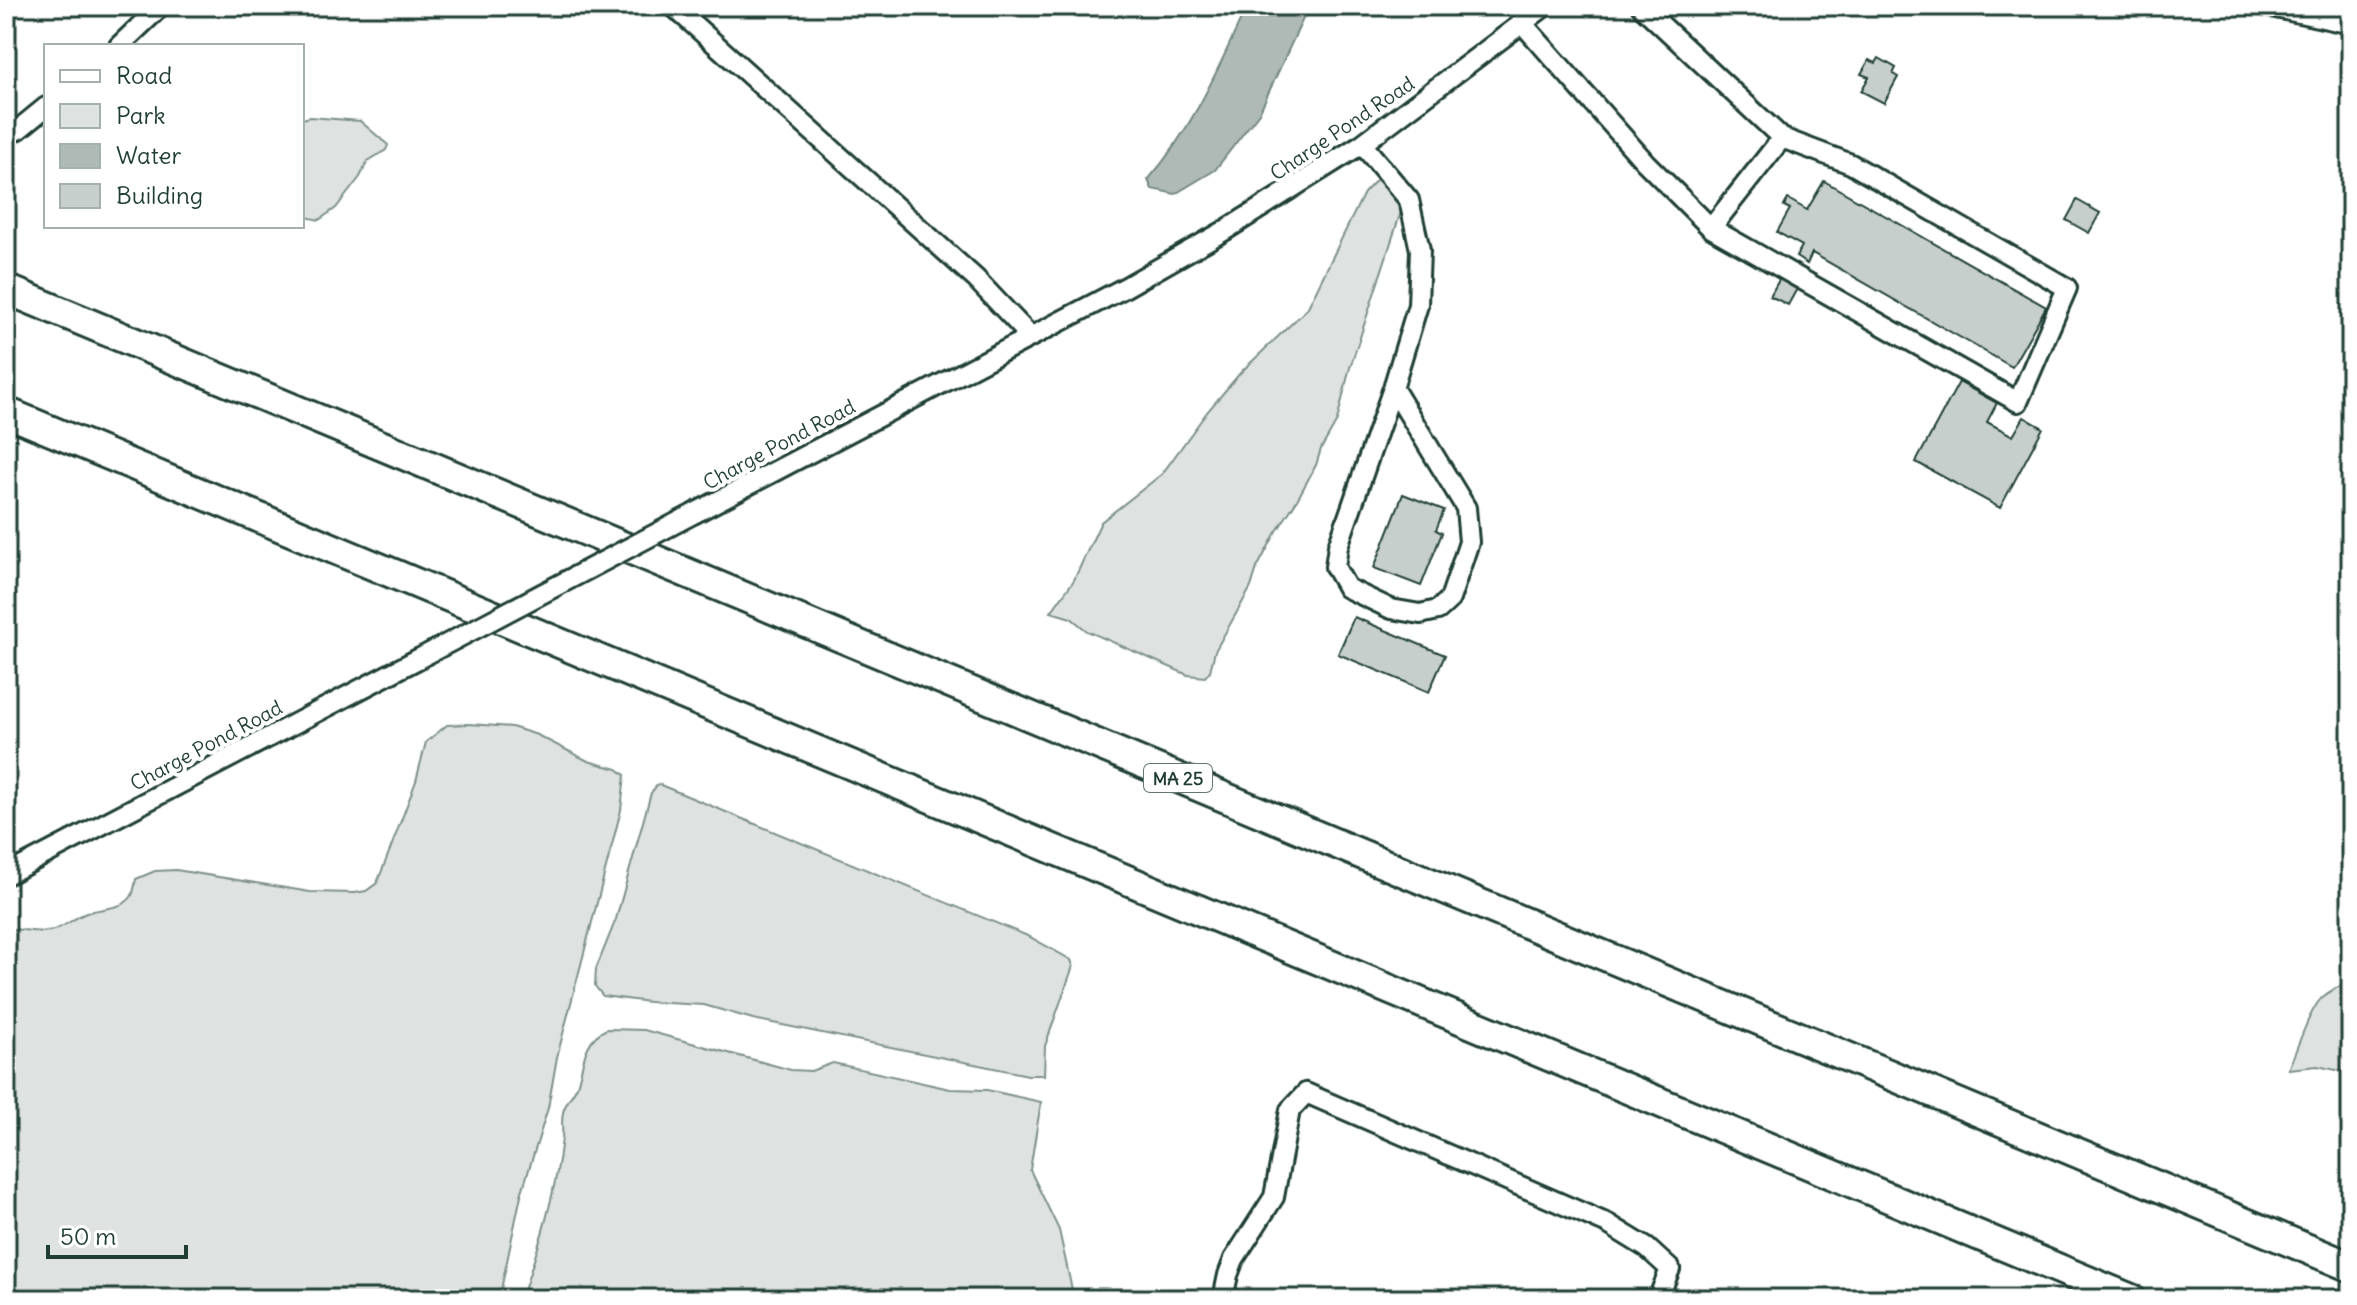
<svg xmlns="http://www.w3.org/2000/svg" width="2357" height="1305" viewBox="0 0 2357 1305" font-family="Delius,sans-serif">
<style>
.green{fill:#dee3e2;stroke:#7e908b;stroke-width:2}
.water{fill:#afbab7;stroke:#758883;stroke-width:2}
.building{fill:#c7cfcc;stroke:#1f3d34;stroke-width:2}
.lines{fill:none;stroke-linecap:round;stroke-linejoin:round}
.minor-casing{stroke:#1f3d34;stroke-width:24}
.highway-casing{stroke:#1f3d34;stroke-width:34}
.path{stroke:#1f3d34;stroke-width:3;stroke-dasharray:8 6;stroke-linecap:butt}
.minor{stroke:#fff;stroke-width:18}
.highway{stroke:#fff;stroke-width:28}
.minor-bridge-casing{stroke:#1f3d34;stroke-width:24;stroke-linecap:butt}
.minor-bridge{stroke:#fff;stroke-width:18}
.labels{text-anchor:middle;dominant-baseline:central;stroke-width:8;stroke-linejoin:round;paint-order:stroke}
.shield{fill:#fff;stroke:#627771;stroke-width:2}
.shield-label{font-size:18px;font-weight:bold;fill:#1f3d34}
.street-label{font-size:20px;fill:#1f3d34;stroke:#fff}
</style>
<rect width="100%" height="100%" fill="#fff"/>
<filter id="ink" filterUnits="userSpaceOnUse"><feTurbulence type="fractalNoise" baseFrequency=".0125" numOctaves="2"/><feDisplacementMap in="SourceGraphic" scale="16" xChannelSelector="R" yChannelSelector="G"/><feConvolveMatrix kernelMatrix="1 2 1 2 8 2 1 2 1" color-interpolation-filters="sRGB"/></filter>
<g filter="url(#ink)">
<path class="green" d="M310 117 360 121 388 145 386 150 368 161 360 177 336 208 319 220 302 216V119Z
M1390 174 1410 184 1349 371 1337 421 1321 449 1316 465 1297 500 1275 534 1257 568 1251 587 1215 651 1210 671 1205 677 1188 675 1087 631 1071 618 1051 612 1074 580 1101 522 1162 474 1207 412 1241 372 1307 309 1364 193 1380 176Z
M469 724 512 727 537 735 588 761 617 769 625 775 621 810 557 1057 548 1108 521 1195 499 1299H43L6 1284V929C20 928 36 934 50 931 64 928 72 919 84 914 97 907 121 911 131 897 134 893 135 885 136 879L155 871 176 870 310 892 355 893 366 891 377 883 390 850 416 781 426 742 447 725Z
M658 784 1030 937 1071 960 1073 966 1045 1046 1044 1075H1028L753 1019 704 1005 649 1002 603 996 595 986 596 969 616 919 651 793Z
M2351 979V1073L2317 1066 2288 1069C2297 1051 2310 1006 2324 996 2332 989 2343 986 2351 979Z
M607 1029 644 1030 791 1070 811 1071 833 1063 950 1089 987 1090 1041 1102 1030 1170 1059 1230 1074 1299H521C539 1247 556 1193 562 1138 563 1130 561 1121 563 1113 564 1104 573 1095 577 1086 584 1064 583 1039 607 1029Z"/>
<path class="water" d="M1247 6H1309L1259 113 1215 170 1175 194 1152 189 1148 180C1194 127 1218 69 1247 6Z"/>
<path class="building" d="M1879 58 1896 68 1893 74 1898 77 1884 103 1861 91 1869 77 1861 74 1869 60 1876 63Z
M1824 181 2046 307 2012 367 1812 253 1807 264 1796 257 1802 246 1777 232 1790 209 1784 206 1788 199 1807 210Z
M2077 200 2100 213 2089 233 2066 220Z
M1780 278 1798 287 1788 305 1770 296Z
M1959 382 1997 403 1987 422 2013 436 2024 417 2043 428 2000 508 1916 462Z
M1403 494 1444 510 1436 530 1442 533 1421 586 1374 568Z
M1354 617 1445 655 1429 692 1338 654Z"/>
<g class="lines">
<g class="minor-casing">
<path id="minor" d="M673 6 976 279 1030 336
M2266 6 2351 24
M1523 24 1645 162 1711 228 1782 138 1641 6
M119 46 161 6
M6 135 19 129 46 107
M1362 144 1409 200 1420 250 1418 305 1393 388 1338 546 1335 567 1347 588 1391 609 1420 614 1438 610 1450 599 1469 542 1466 508 1393 388
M1711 228 2018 402 2067 288 1851 164 1782 138
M695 513 1124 288 1224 231 1362 144 1545 6
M6 875 418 659
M1223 1299 1228 1275 1234 1259 1274 1197 1290 1110 1306 1093 1608 1224 1647 1248 1670 1269 1658 1299"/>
</g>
<g class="highway-casing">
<path id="highway" d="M6 289 2351 1267
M6 412 2131 1299"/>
</g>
<path class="path" d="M6 1292 26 1299"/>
<use href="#minor" class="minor"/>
<use href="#highway" class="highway"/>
<g class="minor-bridge-casing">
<path id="minor-bridge" d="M418 659 695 513"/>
</g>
<use href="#minor-bridge" class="minor-bridge"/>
</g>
</g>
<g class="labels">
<rect class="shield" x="1144" y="764" width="68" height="28" rx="6"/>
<g class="shield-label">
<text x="1178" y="778">MA 25</text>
</g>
<g class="street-label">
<text transform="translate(1342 128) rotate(-34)">Charge Pond Road</text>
<text transform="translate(779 444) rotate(-28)">Charge Pond Road</text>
<text transform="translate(206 745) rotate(-28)">Charge Pond Road</text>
</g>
</g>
<rect width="2357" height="1305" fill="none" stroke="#fff" stroke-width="32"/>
<rect x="16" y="16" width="2325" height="1273" fill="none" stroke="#1f3d34" stroke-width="3" filter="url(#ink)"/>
<rect x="44" y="44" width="260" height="184" fill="#ffffff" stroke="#a5b1ae" stroke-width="2"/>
<rect x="60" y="70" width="40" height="12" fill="#ffffff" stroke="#a5b1ae" stroke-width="2"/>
<text x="116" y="84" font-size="24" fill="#1f3d34">Road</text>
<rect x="60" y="104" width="40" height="24" fill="#dee3e2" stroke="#a5b1ae" stroke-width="2"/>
<text x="116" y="124" font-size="24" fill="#1f3d34">Park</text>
<rect x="60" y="144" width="40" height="24" fill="#afbab7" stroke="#a5b1ae" stroke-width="2"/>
<text x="116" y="164" font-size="24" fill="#1f3d34">Water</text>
<rect x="60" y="184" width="40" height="24" fill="#c7cfcc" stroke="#a5b1ae" stroke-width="2"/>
<text x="116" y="204" font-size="24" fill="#1f3d34">Building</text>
<path d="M48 1245v12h138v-12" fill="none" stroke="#1f3d34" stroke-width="4"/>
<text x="60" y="1245" font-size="24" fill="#1f3d34" stroke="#ffffff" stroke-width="6" paint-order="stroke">50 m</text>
</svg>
